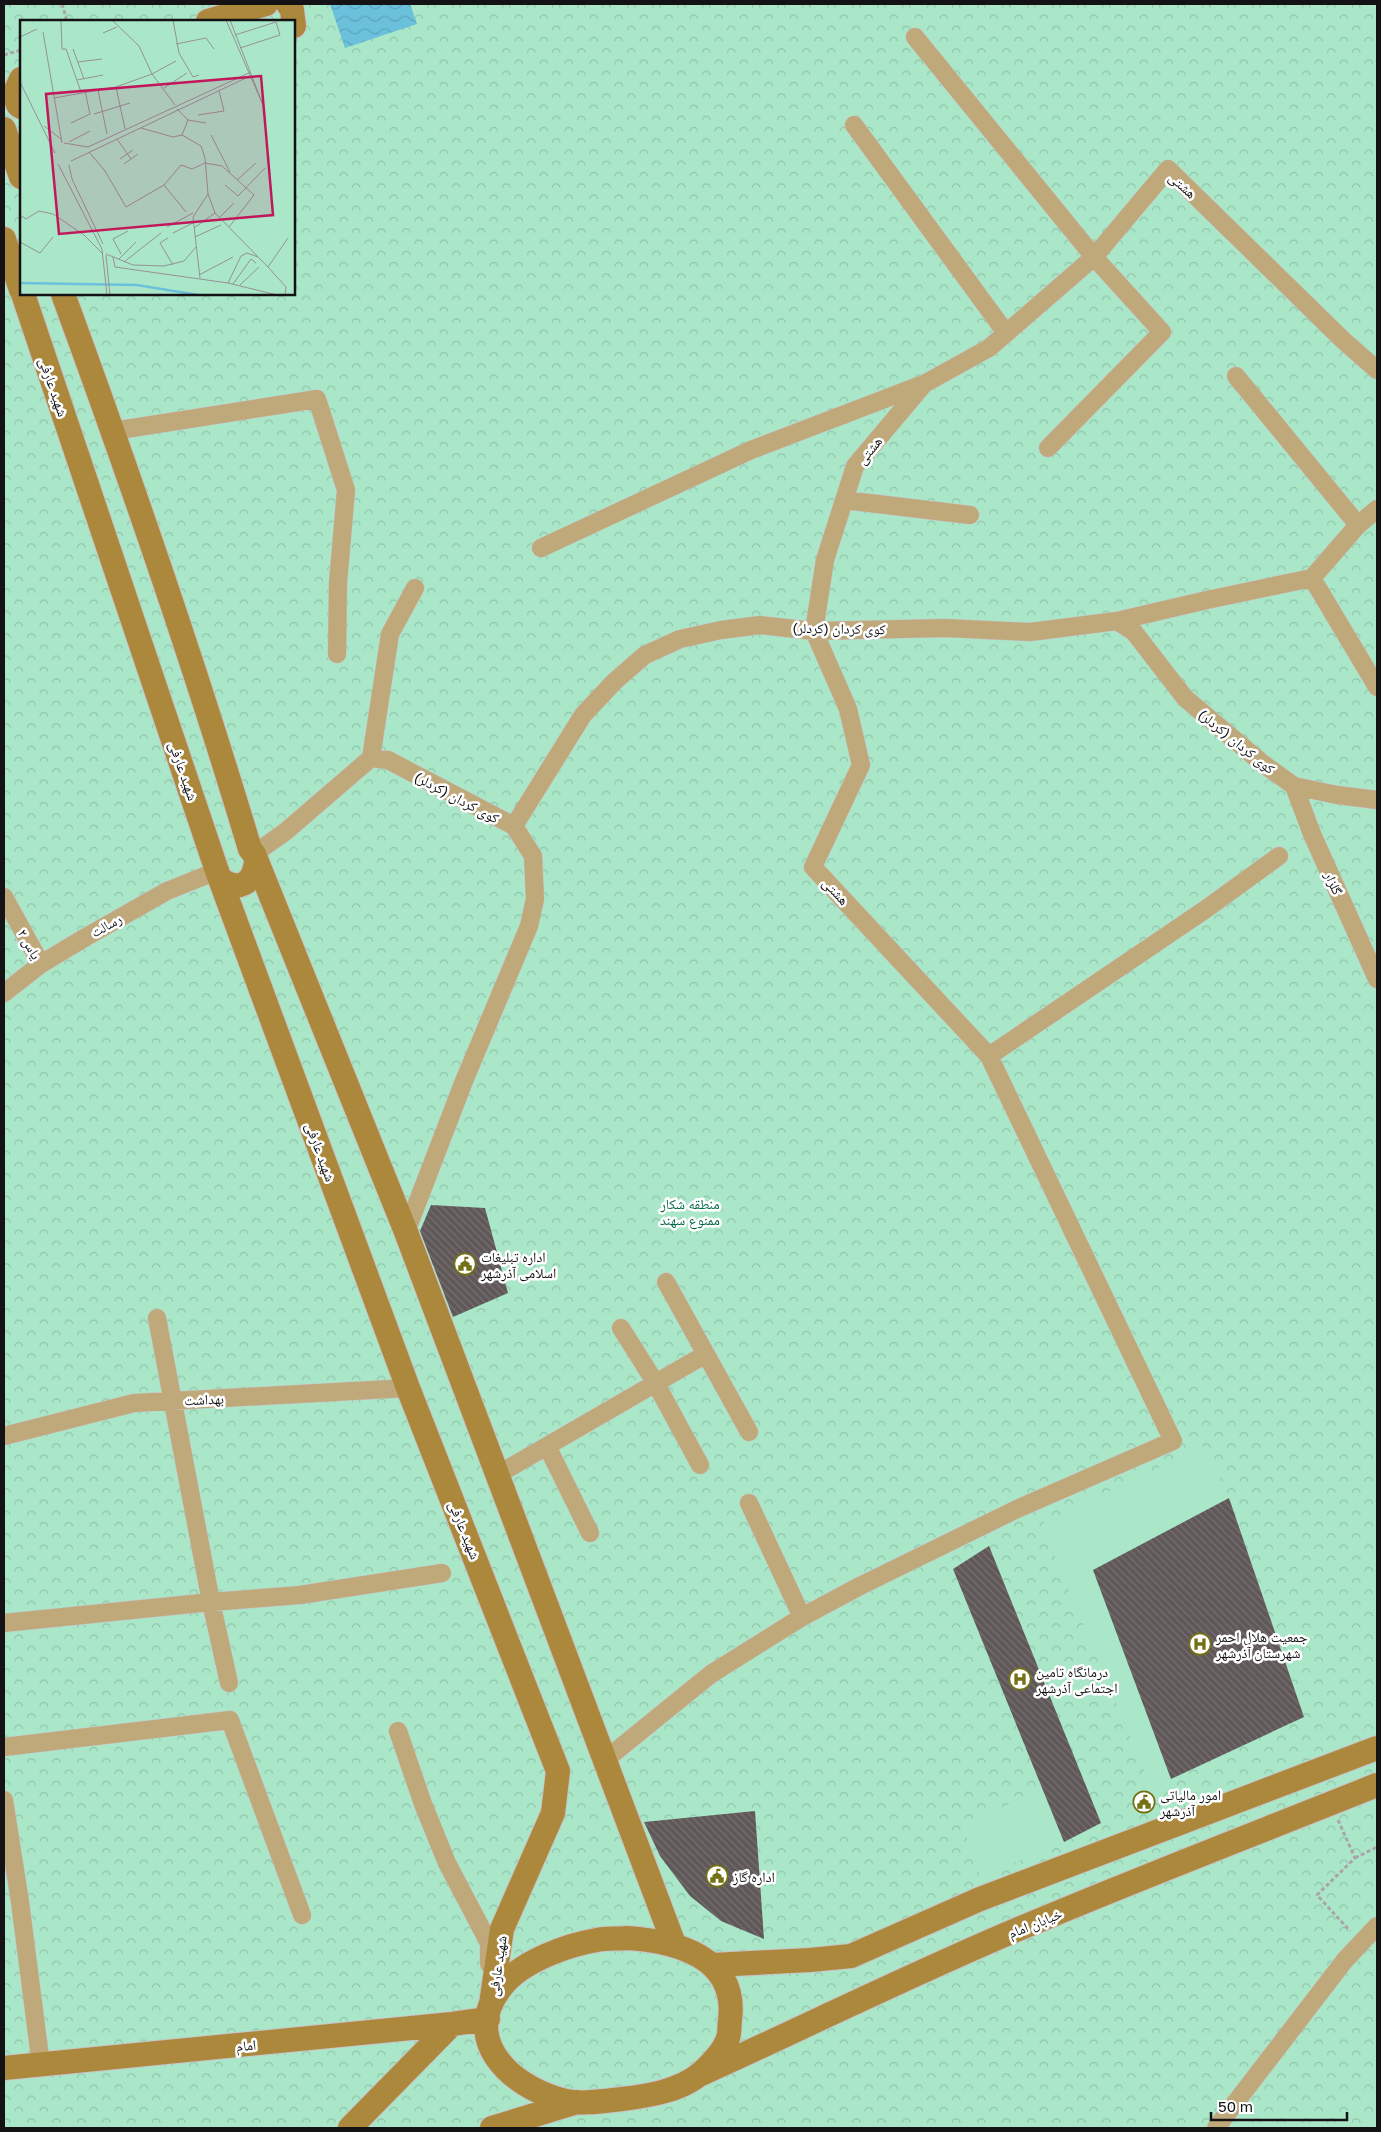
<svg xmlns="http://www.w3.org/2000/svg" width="1381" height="2132" viewBox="0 0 1381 2132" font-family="'Golos Text','Noto Naskh Arabic',sans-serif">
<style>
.park{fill:url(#park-crowns);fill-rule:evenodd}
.pitch{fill:#a9e7c8}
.water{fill:url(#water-waves)}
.building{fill:url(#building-back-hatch)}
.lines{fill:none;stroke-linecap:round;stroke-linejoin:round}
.street-casing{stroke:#c9c4c9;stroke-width:19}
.secondary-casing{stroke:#c9c4c9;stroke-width:26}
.path{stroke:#aaa5aa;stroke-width:3;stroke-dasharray:4 2.5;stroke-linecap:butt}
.street{stroke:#bfa87a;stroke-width:18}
.secondary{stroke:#ab883c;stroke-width:24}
.labels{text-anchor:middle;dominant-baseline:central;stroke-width:5;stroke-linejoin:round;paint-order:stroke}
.street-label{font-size:14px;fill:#141214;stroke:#fff}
.park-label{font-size:14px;fill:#026545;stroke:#fff}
.poi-label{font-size:14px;fill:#141214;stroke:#fff;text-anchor:start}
.inset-river{fill:none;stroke:#6bc1dc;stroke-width:2.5}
.inset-road{fill:none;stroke:#969196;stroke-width:1}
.view{fill:#c2185b;fill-opacity:0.15;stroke:#c2185b;stroke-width:2.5}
.inset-edge{fill:none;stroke:#141214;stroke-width:2.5}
</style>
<defs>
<pattern id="park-crowns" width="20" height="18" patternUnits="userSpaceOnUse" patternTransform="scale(1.25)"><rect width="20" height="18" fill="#a9e7c8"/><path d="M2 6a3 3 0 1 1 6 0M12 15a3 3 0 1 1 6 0" fill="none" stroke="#91c5ab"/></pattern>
<pattern id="water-waves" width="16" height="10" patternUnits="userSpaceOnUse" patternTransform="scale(1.25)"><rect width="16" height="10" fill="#6bc1dc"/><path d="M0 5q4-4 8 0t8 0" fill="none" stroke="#5ca5bc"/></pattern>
<pattern id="building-back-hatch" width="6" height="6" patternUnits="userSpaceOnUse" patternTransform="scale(1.25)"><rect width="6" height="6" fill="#605858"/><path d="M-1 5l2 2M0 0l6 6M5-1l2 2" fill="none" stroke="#767070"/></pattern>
</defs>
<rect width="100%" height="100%" fill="#ece6ec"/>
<path class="park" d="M4 4H1377V2128H4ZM21 21H294V294H21Z"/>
<path class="pitch" d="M1206 1445 1229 1498 1093 1570 1171 1779 1152 1788 1041 1524Z
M1043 1790 1064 1842 981 1877 962 1824Z"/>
<path class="water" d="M330 4H410L417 24 345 48Z"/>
<path class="building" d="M431 1205 485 1208 508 1293 453 1317 420 1231Z
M1229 1498 1304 1717 1171 1779 1093 1570Z
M989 1546 1101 1823 1064 1842 953 1569Z
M755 1811 764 1939 721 1921 690 1896 660 1856 644 1822Z"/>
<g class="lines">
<g class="street-casing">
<path id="street" d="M915 37 1094 257 1162 332 1048 448
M854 125 1006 333
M1236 376 1358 525
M113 431 317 399 346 490 338 583 337 654
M844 500 970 515
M541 548 751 450 921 385
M1312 578 1358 525 1377 509
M1117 621 1207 600 1312 578 1377 687
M371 758 390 634 415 588
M1294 786 1312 834 1377 979
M254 854 285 832 371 758 388 760 514 826 583 715 615 681 645 655 680 639 721 630 760 625 814 631 945 628 1030 632 1117 621 1134 632 1185 698 1262 763 1294 786 1337 795 1377 800
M4 897 41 964
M4 993 41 964 86 937 167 891 217 871
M989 1056 1206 909 1279 856
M406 1232 464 1081 529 926 535 899 533 856 514 826
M666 1282 749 1432
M157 1318 211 1602 229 1683
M621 1328 655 1382 700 1465
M4 1436 134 1403 408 1388
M547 1446 590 1533
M497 1475 706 1354
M749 1503 802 1617
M4 1623 211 1602 300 1595 442 1573
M398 1731 423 1804 447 1863 489 1943V1964
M4 1747 230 1720 302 1915
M605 1760 711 1674 802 1617 860 1586 1017 1509 1173 1441 989 1056 813 867 861 765 848 709 814 631 825 560 855 466 924 384 989 348 1094 257 1168 169 1344 341 1377 370
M4 1800 20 1902 41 2065
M1216 2128 1345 1960 1377 1926"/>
</g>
<g class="secondary-casing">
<path id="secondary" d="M288 4 292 10 294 26
M208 21 266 4
M21 79 14 94 18 105 21 107
M4 129 21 177
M4 239 21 290
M23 294 217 871 408 1388 558 1771 553 1813 502 1929 491 2004
M63 294C130 477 194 662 250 849L254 854 406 1232 674 1944
M220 879C239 892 253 884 256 862
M627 1938C676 1941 738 1957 730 2020 729 2026 730 2033 728 2038 724 2051 710 2065 700 2074 680 2091 647 2096 622 2099 603 2101 580 2105 562 2100 509 2086 459 2038 503 1985 523 1961 567 1945 597 1940 606 1938 617 1939 627 1938Z
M713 1965 810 1960 851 1956 980 1899 1377 1748
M4 2068 452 2024 488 2019
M699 2075C800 2029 900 1980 1002 1936 1126 1883 1252 1835 1377 1785
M350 2128 452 2024
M492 2128 577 2102"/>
</g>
<path class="path" d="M62 4 67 21
M4 55 21 50
M1338 1820 1355 1858 1317 1895 1350 1931
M1355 1858 1377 1847"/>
<use href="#street" class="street"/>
<use href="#secondary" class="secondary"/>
</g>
<defs>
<g id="civic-ring" transform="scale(1.125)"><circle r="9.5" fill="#fff" stroke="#737114" stroke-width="1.5"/><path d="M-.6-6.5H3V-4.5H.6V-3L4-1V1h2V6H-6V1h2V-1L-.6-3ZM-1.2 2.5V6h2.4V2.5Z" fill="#737114"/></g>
<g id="hospital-ring" transform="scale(1.125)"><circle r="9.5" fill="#fff" stroke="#737114" stroke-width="1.5"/><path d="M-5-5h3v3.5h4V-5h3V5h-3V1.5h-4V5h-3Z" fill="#737114"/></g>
</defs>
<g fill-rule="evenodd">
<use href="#civic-ring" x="465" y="1264"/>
<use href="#hospital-ring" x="1200" y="1644"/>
<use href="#hospital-ring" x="1020" y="1679"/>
<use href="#civic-ring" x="1144" y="1802"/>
<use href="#civic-ring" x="717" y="1876"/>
</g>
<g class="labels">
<g class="street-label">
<text transform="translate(1183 185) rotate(42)">هشتی</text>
<text transform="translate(54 387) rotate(71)">شهید عارفی</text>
<text transform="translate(869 450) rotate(-51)">هشتی</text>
<text transform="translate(839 628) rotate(1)">کوی کردان (کردلر)</text>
<text transform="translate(1237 741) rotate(39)">کوی کردان (کردلر)</text>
<text transform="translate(184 771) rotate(71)">شهید عارفی</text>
<text transform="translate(457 797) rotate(28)">کوی کردان (کردلر)</text>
<text transform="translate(1334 883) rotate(66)">گلزار</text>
<text transform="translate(836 891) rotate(47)">هشتی</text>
<text transform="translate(106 925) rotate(-29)">رسالت</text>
<text transform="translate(30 944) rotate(61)">یاس ۲</text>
<text transform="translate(321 1152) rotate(70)">شهید عارفی</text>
<text transform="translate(204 1399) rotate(-3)">بهداشت</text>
<text transform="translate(465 1530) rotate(68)">شهید عارفی</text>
<text transform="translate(1035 1923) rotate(-22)">خیابان امام</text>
<text transform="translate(497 1966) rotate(-82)">شهید عارفی</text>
<text transform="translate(246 2045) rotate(-6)">امام</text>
</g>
<g class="park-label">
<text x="690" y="1203">منطقه شکار<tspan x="690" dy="16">ممنوع سهند</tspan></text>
</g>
<g class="poi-label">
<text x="481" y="1256">اداره تبلیغات<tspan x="481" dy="16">اسلامی آذرشهر</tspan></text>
<text x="1216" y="1636">جمعیت هلال احمر<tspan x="1216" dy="16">شهرستان آذرشهر</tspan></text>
<text x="1036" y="1671">درمانگاه تامین<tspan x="1036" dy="16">اجتماعی آذرشهر</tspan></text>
<text x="1160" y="1794">امور مالیاتی<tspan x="1160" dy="16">آذرشهر</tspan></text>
<text x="733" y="1876">اداره گاز</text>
</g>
</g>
<g transform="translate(20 20)">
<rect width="275" height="275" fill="#ece6ec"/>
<path d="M0 0H275V275H0Z" fill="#a9e7c8"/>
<path d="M97 174 106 190 101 193 92 180 72 189Z" fill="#a9e7c8"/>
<path class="inset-river" d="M0 263 117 265 178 275"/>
<path class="inset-road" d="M92 0 119 26 132 54 155 85M153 0 159 33 173 57 179 55M206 0 243 85 210 0M41 1 42 29H46L61 72M23 12 42 123M83 13 97 7M215 15 256 2 260 15 220 28M0 17 17 9M156 24 186 18 194 29M53 29 64 59M58 42 82 39M57 60 83 55M0 62 35 133M96 67 105 109M144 68 167 53M78 70 87 114M34 78 96 67 132 54 156 41M157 89 168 100 162 115 181 126 185 138 188 174 173 197 180 258M74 94 110 83M178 95 204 91 199 71M168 100 186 103M51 103 70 94 65 71M24 106 41 119M121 108 153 117 162 115M191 115 210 152M97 119 111 139M49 122 70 111M44 123 68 127 231 52M69 132 85 151 106 187 144 165 161 145 172 149 185 143 202 146 234 175 209 207M100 139 113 130M51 141 232 55M38 144 82 229 87 275M104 144 118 134M49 145 52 159 83 224M217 160 236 143M144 165 166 192M205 165 218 176 245 148M195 193 248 247 266 267 265 275M0 195 6 199 19 191 33 194 64 215 83 234M200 197 214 183M147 207 173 193M174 208 195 193 188 174M153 213 173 203M175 217 201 205M148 218 140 223 153 245M0 222 20 233 33 217M86 234 113 245 144 246 164 241 176 227M101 234 93 219 108 211M86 235 90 275M93 237 95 247 208 263 257 275M99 239 116 222M104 242 141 213M248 247 268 218M179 255 213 237M208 263 221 236 227 233 238 237M213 264 231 239 236 243M220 265 239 247"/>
<path class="view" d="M241 56 253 195 39 214 26 74Z"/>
<rect width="275" height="275" class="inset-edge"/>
</g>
<rect width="1381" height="2132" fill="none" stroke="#141214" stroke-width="10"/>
<path d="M1211 2112v8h136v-8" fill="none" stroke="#141214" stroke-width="2.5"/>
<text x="1218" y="2112" font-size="15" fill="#141214" stroke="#ffffff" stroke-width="4" paint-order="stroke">50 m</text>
</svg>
